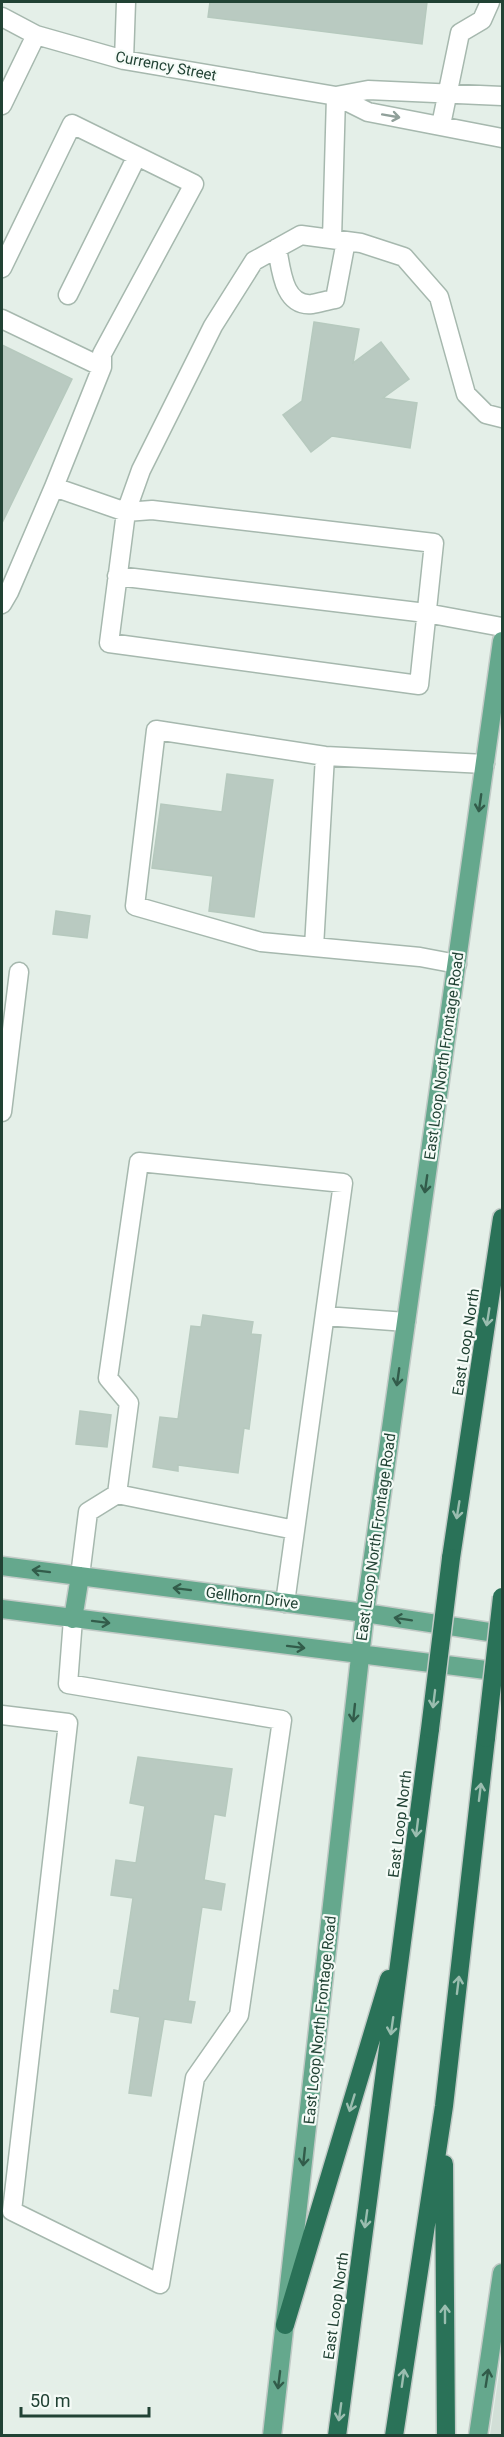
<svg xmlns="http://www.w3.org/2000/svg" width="504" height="2437" viewBox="0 0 504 2437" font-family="Roboto,sans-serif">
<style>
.built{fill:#d2dfd7}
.building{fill:#b9cac1;stroke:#b6c9be;stroke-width:1.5}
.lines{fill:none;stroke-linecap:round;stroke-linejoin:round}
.minor-casing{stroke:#a6b8ae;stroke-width:21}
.major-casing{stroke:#c1cac6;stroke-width:21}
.highway-casing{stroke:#c1cac6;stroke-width:21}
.minor{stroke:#fff;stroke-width:18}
.major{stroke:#65a88d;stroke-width:18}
.highway{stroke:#2a7258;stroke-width:18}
.highway-bridge-casing{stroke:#c1cac6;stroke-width:21;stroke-linecap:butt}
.highway-bridge{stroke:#2a7258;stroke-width:18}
.oneway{stroke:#90a09a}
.oneway2{stroke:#325c4a}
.oneway3{stroke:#9abdaf}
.labels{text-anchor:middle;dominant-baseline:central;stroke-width:4.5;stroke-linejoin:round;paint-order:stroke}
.street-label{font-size:15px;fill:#214234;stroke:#f5fbf7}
</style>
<rect width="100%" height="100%" fill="#e4efe8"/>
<path class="built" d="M502 2350V2435H490L499 2373Z"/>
<path class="building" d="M210 2H427L422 44 208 17Z
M314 322 359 329 353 363 381 342 409 379 383 398 417 403 410 448 332 436 311 452 283 415 302 401Z
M2 345 72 379 2 523Z
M227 774 273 780 254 917 209 911 213 876 152 868 161 804 222 812Z
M56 911 90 916 87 938 53 934Z
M203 1315 253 1322 251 1334 261 1335 249 1429 244 1428 238 1473 178 1465V1471L153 1467 160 1417 178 1419 191 1326 201 1327Z
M80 1411 111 1415 107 1447 76 1444Z
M138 1757 232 1769 225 1816 214 1814 204 1880 225 1884 221 1910 202 1907 188 2001 195 2002 191 2023 164 2019 151 2096 129 2093 140 2017 111 2012 114 1990 119 1991 133 1898 111 1895 116 1860 136 1863 145 1806 130 1803Z"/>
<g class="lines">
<g class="minor-casing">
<path id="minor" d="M2 17 36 35 124 60 336 96 368 112 502 138
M124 60 126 2
M336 96 368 90 502 96
M2 105 36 35
M441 125 460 33 482 20 490 2
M332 239 336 96
M277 248C281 268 283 307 312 304 319 303 328 300 335 299L346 241
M2 268 72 124 194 184 102 354V367
M68 295 137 156
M2 319 102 367 54 487
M152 510 434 543 419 685 109 643 126 512Z
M117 576 426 613 502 627
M2 604 9 592 54 487 126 512 141 470 213 326 254 261 301 235 361 243 404 257 439 297 466 394 486 414 502 418
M314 947 325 756
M457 964 420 957 261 942 135 906 156 730 325 756 485 764
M2 1112 19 972
M325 1316 406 1322
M117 1494 295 1530
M80 1576 88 1512 117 1494 129 1403 108 1378 139 1162 343 1183 285 1603
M2 1715 68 1723 12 2211 160 2284 195 2078 239 2015 282 1720 68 1684 73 1619"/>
</g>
<g class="major-casing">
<path id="major" d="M2 1566 365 1613 502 1634
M2 1609 502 1672
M73 1619 80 1576
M272 2436 365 1613 502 641
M478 2436 502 2273"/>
</g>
<g class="highway-casing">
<path id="highway" d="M451 1558 502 1218
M444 2164 446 2436
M285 2325 389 1979
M337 2436 430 1729
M394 2436 444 2106 486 1738"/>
</g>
<use href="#minor" class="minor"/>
<use href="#major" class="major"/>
<use href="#highway" class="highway"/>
<g class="highway-bridge-casing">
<path id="highway-bridge" d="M430 1729 451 1558
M486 1738 502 1597"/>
</g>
<use href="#highway-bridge" class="highway-bridge"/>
</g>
<defs><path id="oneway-shaft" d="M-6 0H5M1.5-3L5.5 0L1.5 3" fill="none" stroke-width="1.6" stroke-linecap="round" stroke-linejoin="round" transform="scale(1.5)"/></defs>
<use class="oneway" href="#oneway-shaft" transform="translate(391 116) rotate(10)"/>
<g class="oneway2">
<use href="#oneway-shaft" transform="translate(480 803) rotate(98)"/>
<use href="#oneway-shaft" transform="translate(426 1184) rotate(98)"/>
<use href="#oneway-shaft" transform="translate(398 1377) rotate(98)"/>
<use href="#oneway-shaft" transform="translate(41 1571) rotate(-173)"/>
<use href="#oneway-shaft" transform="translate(182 1589) rotate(-173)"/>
<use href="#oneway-shaft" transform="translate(403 1619) rotate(-171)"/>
<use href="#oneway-shaft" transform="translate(101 1622) rotate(7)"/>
<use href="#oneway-shaft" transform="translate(296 1647) rotate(7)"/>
<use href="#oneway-shaft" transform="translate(354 1713) rotate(96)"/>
<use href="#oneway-shaft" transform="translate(304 2157) rotate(96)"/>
<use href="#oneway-shaft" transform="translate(487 2378) rotate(-81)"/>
<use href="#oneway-shaft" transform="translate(279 2380) rotate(97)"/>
</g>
<g class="oneway3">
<use href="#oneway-shaft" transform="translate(488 1317) rotate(99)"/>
<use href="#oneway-shaft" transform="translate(458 1510) rotate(99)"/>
<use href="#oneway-shaft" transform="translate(434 1699) rotate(97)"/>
<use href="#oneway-shaft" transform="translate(480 1792) rotate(-83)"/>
<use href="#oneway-shaft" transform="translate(417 1828) rotate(97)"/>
<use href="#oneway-shaft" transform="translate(458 1985) rotate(-83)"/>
<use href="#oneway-shaft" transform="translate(392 2026) rotate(98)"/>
<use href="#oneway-shaft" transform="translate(352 2103) rotate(107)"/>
<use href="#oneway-shaft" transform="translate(366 2219) rotate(98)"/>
<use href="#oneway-shaft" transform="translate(445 2314) rotate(-90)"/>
<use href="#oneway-shaft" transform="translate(403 2378) rotate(-82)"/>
<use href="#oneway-shaft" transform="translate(340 2412) rotate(98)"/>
</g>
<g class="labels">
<g class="street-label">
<text transform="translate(166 66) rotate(11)">Currency Street</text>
<text transform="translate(444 1056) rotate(-82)">East Loop North Frontage Road</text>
<text transform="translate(466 1342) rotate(-81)">East Loop North</text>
<text transform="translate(376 1537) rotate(-82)">East Loop North Frontage Road</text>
<text transform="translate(252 1598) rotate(7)">Gellhorn Drive</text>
<text transform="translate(400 1824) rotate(-83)">East Loop North</text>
<text transform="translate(320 2020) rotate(-84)">East Loop North Frontage Road</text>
<text transform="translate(336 2306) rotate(-82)">East Loop North</text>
</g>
</g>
<rect width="504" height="2437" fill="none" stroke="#214234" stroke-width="6"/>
<path d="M21 2407v9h128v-9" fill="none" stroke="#214234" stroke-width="3"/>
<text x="30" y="2407" font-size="18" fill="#214234" stroke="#f5fbf7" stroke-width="4.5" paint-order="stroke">50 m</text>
</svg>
